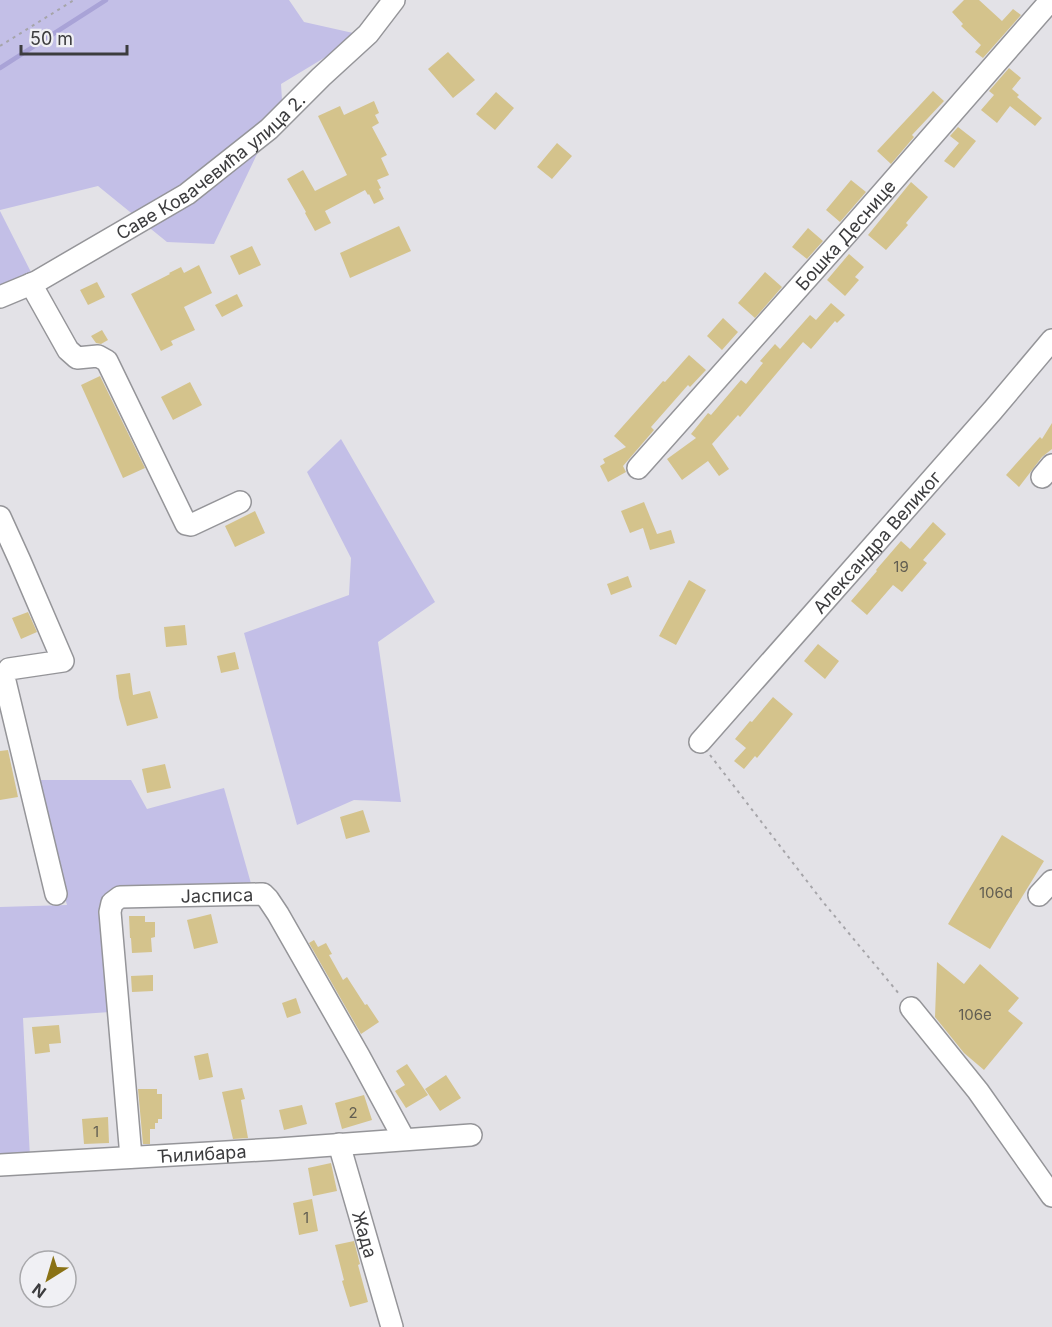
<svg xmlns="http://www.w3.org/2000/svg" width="1052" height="1327" viewBox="0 0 1052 1327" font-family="Inter,sans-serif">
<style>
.green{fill:#c3bfe7}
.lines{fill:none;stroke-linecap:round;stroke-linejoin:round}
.stream{stroke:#a9a3d7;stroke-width:4.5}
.building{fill:#d4c38c}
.minor-casing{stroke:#959599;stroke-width:24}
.path{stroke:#a6a5a9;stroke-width:2;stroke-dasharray:3 4.5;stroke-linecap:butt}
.minor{stroke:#fff;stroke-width:21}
.labels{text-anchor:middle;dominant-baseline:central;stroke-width:5;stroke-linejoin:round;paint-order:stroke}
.number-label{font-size:15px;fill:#625e52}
.street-label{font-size:18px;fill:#3c3c3e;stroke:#f0f0f4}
</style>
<rect width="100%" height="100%" fill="#e3e2e7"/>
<path class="green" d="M0 0H289L304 22 362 35 281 84 283 116 269 129 214 244 167 242 98 186 0 210Z
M0 211 36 282 0 297Z
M341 439 435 602 378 642 401 802 354 800 297 825 244 633 349 595 351 558 307 472Z
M38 780H131L147 809 224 788 252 887 103 899 101 903V908L110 1012 23 1018 30 1158 0 1160V907L67 905 41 813Z"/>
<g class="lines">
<path class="stream" d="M0 68 106 0"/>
</g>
<path class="building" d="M964 0H979L1002 21 1013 9 1021 15 983 58 975 52 981 45 961 26 963 24 952 12Z
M448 52 475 80 453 98 428 69Z
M1009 68 1021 78 1012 89 1019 95 1017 97 1042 118 1035 126 1010 106 997 123 981 110 994 95 989 91Z
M933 91 944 101 912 135 914 137 891 164 877 151Z
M496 92 514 108 495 130 476 114Z
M374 101 379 113 375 115 379 123 372 127 387 155 381 158 389 175 377 180 381 188 379 189 384 199 374 204 369 194 368 195 365 190 325 211 331 223 315 231 305 213 306 212 287 179 303 170 315 191 347 175 318 116 340 106 344 115Z
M958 127 976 141 954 168 944 161 959 143 950 136Z
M557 143 572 156 552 179 537 167Z
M851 180 866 192 840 222 826 210Z
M911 182 928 197 906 223 908 225 886 250 868 235Z
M399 226 411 251 350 278 340 253Z
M808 228 823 241 807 259 792 247Z
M252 246 261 265 239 275 230 256Z
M849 254 864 267 855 277 859 280 845 296 827 280Z
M199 265 212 293 184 307 195 330 171 341 173 345 161 351 131 294 170 274 169 273 181 267 184 273Z
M765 272 782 287 755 318 738 303Z
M97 282 105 297 88 305 80 290Z
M237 294 243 306 222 317 215 305Z
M831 303 845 315 837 323 835 321 811 349 803 342 740 417 738 415 712 444 729 469 719 476 708 461 682 480 667 459 696 438 691 434 708 413 711 415 741 380 746 384 763 363 760 361 775 344 780 349 810 315 816 320Z
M723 318 738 332 722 350 707 336Z
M102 330 108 340 101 344 96 343 91 336Z
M689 355 706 370 690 387 688 385 651 427 654 430 623 466 626 472 608 482 600 466 605 463 603 459 626 447 614 436 663 381 665 382Z
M100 376 145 468 123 478 81 385Z
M190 382 202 405 173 420 161 397Z
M1052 423V449L1042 457 1019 487 1006 475 1040 437 1042 439Z
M644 502 657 534 671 530 675 543 650 550 643 528 630 533 621 511Z
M255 511 265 533 235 547 225 526Z
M933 522 946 534 923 560 927 563 902 592 893 585 867 615 851 601 877 571 876 570 901 541 910 549Z
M628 576 632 587 611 595 607 584Z
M689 580 706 590 676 645 659 636Z
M28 612 37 632 21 639 12 618Z
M185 625 187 645 166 647 164 627Z
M818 644 839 661 825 679 804 661Z
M235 652 239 669 221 673 217 656Z
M130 673 133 695 150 691 158 718 127 726 119 698 116 675Z
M773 697 793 714 757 758 755 756 744 769 734 761 746 748 735 739 750 721 752 722Z
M8 750 18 797 0 800V751Z
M165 764 171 788 147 793 142 769Z
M363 810 370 832 346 839 340 817Z
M1002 835 1044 861 990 949 948 924Z
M211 914 218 943 194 949 187 920Z
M129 916H145V922H155V937L151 938 152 952 132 953 131 938H130Z
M314 940 318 947 326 943 332 954 329 955 343 980 347 977 365 1005 367 1004 379 1022 361 1034 309 943Z
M937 962 964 984 980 964 1019 998 1008 1011 1023 1023 984 1070 964 1053 935 1017Z
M153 975V991L132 992 131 976Z
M296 998 301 1013 287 1018 282 1003Z
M59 1025 61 1043 49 1044 50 1052 35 1054 32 1027Z
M208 1053 213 1077 199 1080 194 1056Z
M407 1064 428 1095 406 1108 395 1091 405 1085 396 1071Z
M446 1075 461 1098 440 1111 425 1089Z
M242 1088 245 1099 241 1100 248 1138 233 1139 222 1092Z
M138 1089H157V1094H162V1119H158V1123H155V1129H150V1144H143Z
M364 1095 372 1120 342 1129 335 1103Z
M302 1105 307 1124 284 1130 279 1110Z
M108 1117 109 1143 84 1144 82 1119Z
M331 1163 337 1191 313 1196 308 1168Z
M312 1199 318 1231 299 1235 293 1203Z
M354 1241 360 1264 358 1265 368 1302 350 1307 342 1281 344 1280 335 1245Z"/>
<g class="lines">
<g class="minor-casing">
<g id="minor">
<path d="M31 284 68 350 77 358 98 356 107 361 186 524 191 525 240 502"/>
<path id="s1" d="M0 297 36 282 187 194 269 129 321 77 368 34 394 0"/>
<path id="s2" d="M638 468 850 230 1051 0"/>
<path d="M1042 477 1052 465"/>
<path d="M0 517 20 561 63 661 9 669 4 677 56 894"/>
<path id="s3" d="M700 742 993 410 1052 340"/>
<path d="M1039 895 1052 881"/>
<path d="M911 1008 978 1091 1052 1196"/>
<path id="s4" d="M339 1144 392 1327"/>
<path id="s5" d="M131 1157 110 912 112 903 120 897 260 894H263L268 899 278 914 359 1056 404 1139"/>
<path id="s6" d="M0 1165 278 1149 471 1135"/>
</g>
</g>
<path class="path" d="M0 46 74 0
M710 755 823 902 900 995"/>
<use href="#minor" class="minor"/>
</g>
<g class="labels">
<g class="number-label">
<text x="901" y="566">19</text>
<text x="996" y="892">106d</text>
<text x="975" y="1014">106e</text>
<text x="353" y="1112">2</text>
<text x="96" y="1131">1</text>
<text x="306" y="1217">1</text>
</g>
<g class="street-label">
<text stroke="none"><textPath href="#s1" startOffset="249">Саве Ковачевића улица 2.</textPath></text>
<text stroke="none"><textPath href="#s2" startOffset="312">Бошка Деснице</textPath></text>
<text stroke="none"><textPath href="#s3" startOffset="267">Александра Великог</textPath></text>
<text stroke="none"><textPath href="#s5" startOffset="362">Јасписа</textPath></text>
<text stroke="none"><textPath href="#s6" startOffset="202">Ћилибара</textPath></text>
<text stroke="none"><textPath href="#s4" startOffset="94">Жада</textPath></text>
</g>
</g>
<g transform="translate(48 1279) rotate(217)"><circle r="28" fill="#f0f0f4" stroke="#a8a8ab" stroke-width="1.5"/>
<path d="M0-4.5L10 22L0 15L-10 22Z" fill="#8a7215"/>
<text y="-9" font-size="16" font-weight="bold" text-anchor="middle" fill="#3c3c3e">N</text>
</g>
<path d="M21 45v9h106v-9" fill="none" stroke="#3c3c3e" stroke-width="3"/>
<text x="30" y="45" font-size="18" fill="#3c3c3e" stroke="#f0f0f4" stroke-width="4.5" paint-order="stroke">50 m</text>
</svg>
